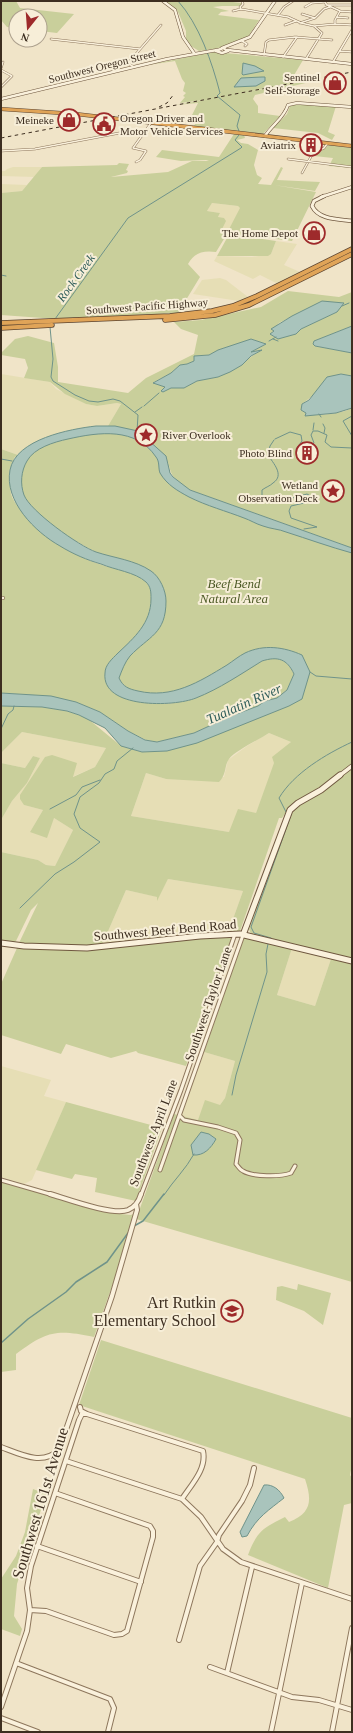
<svg xmlns="http://www.w3.org/2000/svg" width="353" height="1733" viewBox="0 0 353 1733" font-family="Georgia,serif">
<style>
.farmland{fill:#e6deb5}
.green{fill:#c9cf9b;fill-rule:evenodd}
.water{fill:#a9c4bc;stroke:#6f938a}
.lines{fill:none;stroke-linecap:round;stroke-linejoin:round}
.stream-far1{stroke:#6f938a;stroke-width:1}
.stream{stroke:#6f938a;stroke-width:1.5}
.street-far3-casing{stroke:#8d765c;stroke-width:2.5}
.street-far2-casing{stroke:#8d765c;stroke-width:4}
.street-far1-casing{stroke:#8d765c;stroke-width:5}
.street-casing{stroke:#8d765c;stroke-width:6}
.secondary-far3-casing{stroke:#6f573f;stroke-width:3.5}
.secondary-far2-casing{stroke:#6f573f;stroke-width:4.5}
.secondary-far1-casing{stroke:#6f573f;stroke-width:5}
.secondary-casing{stroke:#6f573f;stroke-width:7}
.highway-far1-casing{stroke:#5b4430;stroke-width:4}
.highway-casing{stroke:#5b4430;stroke-width:5.5}
.street-far3{stroke:#faf1dc;stroke-width:1.5}
.street-far2{stroke:#faf1dc;stroke-width:2.5}
.street-far1{stroke:#faf1dc;stroke-width:3}
.street{stroke:#faf1dc;stroke-width:4}
.secondary-far3{stroke:#faf1dc;stroke-width:2.5}
.secondary-far2{stroke:#faf1dc;stroke-width:3}
.secondary-far1{stroke:#faf1dc;stroke-width:3.5}
.secondary{stroke:#faf1dc;stroke-width:5}
.highway-far1{stroke:#e0a458;stroke-width:3}
.highway{stroke:#e0a458;stroke-width:4}
.rail{stroke:#3d2e20;stroke-width:1;stroke-dasharray:3.5 3.5;stroke-linecap:butt}
.labels{text-anchor:middle;dominant-baseline:central;stroke-width:4;stroke-linejoin:round;paint-order:stroke}
.far-street-label{font-size:11px;fill:#3d2e20;stroke:#f7eed8}
.far-poi-label{font-size:11px;fill:#3d2e20;stroke:#f7eed8;text-anchor:end}
.far-water-label{font-size:12px;font-style:italic;fill:#2f5d5a;stroke:#f7eed8}
.park-label{font-size:13px;font-style:italic;fill:#4d5a26;stroke:#f7eed8}
.street-label{font-size:13px;fill:#3d2e20;stroke:#f7eed8}
.water-label{font-size:14px;font-style:italic;fill:#2f5d5a;stroke:#f7eed8}
.near-poi-label{font-size:16px;fill:#3d2e20;stroke:#f7eed8;text-anchor:end}
.near-street-label{font-size:16px;fill:#3d2e20;stroke:#f7eed8}
</style>
<rect width="100%" height="100%" fill="#f0e4c8"/>
<path class="farmland" d="M13 167H42L35 177 1 176V171H5L7 169Z
M1 184 27 185 22 191 1 193Z
M212 203 238 206 241 208 227 233 221 231 218 217 220 213 207 211Z
M276 241 297 244 284 265 300 272 278 284 260 275 253 279 214 261 217 256 252 257 271 254Z
M220 278 226 280 248 297 239 301 193 294 202 280Z
M1 374 50 382 56 389 86 404 97 406 117 403 121 404 108 426H96L58 433 34 444 18 455 1 449Z
M22 732 106 748 95 767 72 777 24 805 43 810 30 832 54 818 73 830 55 866 46 865 38 860 1 852V820L12 801 27 783 40 758 33 756 25 768 1 763V753Z
M269 733 291 742 275 763 256 813 229 832 131 816 146 773 166 779 224 777 228 760 247 746Z
M168 879 243 891 228 933 102 945 126 890 158 897 157 900Z
M292 948 331 959 315 1006 277 995Z
M204 1052 235 1061 225 1098 220 1105 198 1120 181 1116Z
M1 1066 51 1080 44 1096 66 1102 32 1180 24 1184 1 1177Z"/>
<path class="green" d="M1 1H16L20 8 74 14 57 33 40 31V16H16V28L7 27 1 20Z
M165 1H224L242 3 240 6H222L213 7 229 11 221 12 218 15 259 20 248 37 243 39 221 48 199 51 191 46 186 41V31L178 12Z
M213 52 303 60 290 82 291 83 237 94 312 80 314 81 255 95 253 99 258 106V113L280 116 263 134 193 127 201 116 192 115 198 103 176 105 205 100 180 103 185 97 183 96 186 93 183 91 185 83 182 79 175 61 148 65Z
M293 104 336 106 328 132 335 135 332 140 318 133 273 128 287 114 290 106Z
M234 134 244 135 245 138 237 140 241 143 248 144 258 150 254 165 257 175 262 178 258 184 271 185 281 167 283 168 277 180 320 182 315 191 274 185 316 192 292 241 227 233 240 208 238 206 212 203 207 211 220 213 218 217 224 218 226 221 221 231 227 234 216 252C203 250 194 253 188 264L200 277 178 313 57 319 1 315V193L22 191 42 167 117 165 119 163 129 164 126 170 128 171 127 173 111 177 168 172 192 161H209L206 160 181 161 156 157 162 150 219 157Z
M329 145 352 148V168L329 166 333 158 314 156Z
M232 235H235L276 241 271 254 268 256H217L227 238Z
M288 291 339 297 352 292V326L314 341 313 344 315 346 352 353V376L341 374 302 404 306 414C319 416 341 414 352 408V548L190 490C176 481 171 478 168 461L170 474 182 488 352 553V764L319 790 291 805 282 818H279L240 931 228 933 243 891 168 879 157 901V897L126 890 102 945 74 946 19 943 38 903 31 910 16 941 13 943 1 941V852L38 860 46 865 55 866 73 830 54 818 47 838 30 832 43 810 24 805 20 799V795L45 757 52 755 77 763 73 777 95 767 106 748 22 732 1 753V706L42 707 67 711 87 718 121 746 142 752 167 751 289 706 297 678 291 660 267 658 162 704 174 703 196 698 262 661C278 655 286 659 294 674L287 690 277 698 265 701 258 706 231 716 194 733 157 742 146 740 128 731 100 712 76 702 44 696 1 693V449L18 455 14 458C13 469 9 482 11 494 13 501 19 508 24 514 46 539 73 556 105 566 119 570 143 573 150 588 155 597 150 612 147 621 141 637 118 651 107 666L131 698 113 669 152 629 160 588 27 514 15 480 26 453 69 435 105 430 138 431 108 426 121 404 117 403 97 406 86 404 65 394 50 382 24 378 28 368 25 359 1 355V353L15 339 28 336 54 343 58 367V382L128 393 146 378 194 354 198 335 181 329 174 322 201 320 261 307ZM307 309 337 312 301 329 296 334 280 338H275L271 334 279 323ZM253 341 266 344 251 352 261 350 245 361 242 365 218 377 197 381 184 388H171L164 391 165 387 154 382 171 373 180 365 187 364 194 361 200 355H209L224 348ZM269 733 291 742 272 757 274 763 256 813 238 809 229 832 131 816 146 773 166 779 219 782C227 774 224 766 229 759 235 751 260 739 269 733Z
M33 756 40 758 27 783 12 801 1 820V763L25 768Z
M352 768V959L251 934 249 929 292 811 302 801 325 790Z
M216 937H230L232 939 186 1066 138 1053 136 1051 111 1058 66 1044 61 1054 1 1035V984L17 948 83 950Z
M244 937 292 948 277 995 315 1006 331 959 352 964V1282L136 1219 94 1337C56 1329 47 1331 16 1354V1370L1 1372V1181L88 1207 121 1214 131 1215 139 1211 174 1114 198 1120 205 1100 220 1105 225 1098 235 1061 204 1052Z
M66 1102 162 1128 136 1201 95 1192 97 1178 75 1174 72 1179 36 1170Z
M298 1284 331 1293 323 1325 304 1311 276 1300 277 1287 282 1286 297 1290Z
M101 1340 352 1418V1465L350 1475 352 1478V1503L344 1505 328 1588 248 1555C257 1531 263 1528 285 1517L289 1522C312 1513 312 1500 305 1479L79 1405Z
M33 1489 46 1494 17 1584 14 1616 22 1629 20 1636 1 1629V1579L16 1556 25 1532Z"/>
<path class="water" d="M243 63 255 66 264 71 243 75 242 74Z
M262 77H265V81L256 86 234 87 241 78Z
M322 301 344 303 337 312 301 329 296 334 278 339 270 334 274 331 271 329 292 316Z
M352 326V353L315 346 313 344 314 341Z
M251 339 266 344 251 352 262 350 251 356 242 365 230 372 218 377 197 381 184 388H171L163 392 161 391 165 387 153 383 171 373 180 365 187 364 194 361V356L209 355 218 350Z
M341 374 352 376V408L336 413 305 416 306 413 301 410 302 404 309 400 327 377Z
M96 426H115L138 431 166 456 170 473 173 477 190 490 352 548V553C330 547 308 539 286 532 279 529 271 529 263 526 256 524 250 520 244 518 226 511 207 506 189 497 178 491 167 485 160 473 158 468 160 462 156 457 136 427 99 432 68 439 54 442 34 448 27 461 21 471 20 484 24 495 30 511 79 546 96 552 114 558 135 560 151 571 160 577 166 591 166 601 166 634 149 636 130 656 125 662 122 670 119 678 123 687 129 689 138 691 172 699 199 682 227 665 233 661 239 656 245 653 264 644 284 647 302 655L310 672 302 699 289 706 197 743 167 751 142 752 121 746 105 728 79 715 67 711 42 707 1 706V693L51 696 76 702 100 712 128 731 145 740 157 742 194 733 231 716 258 706 265 701 277 698 287 690 294 674C287 659 278 656 262 661 241 674 219 689 196 698 174 707 101 709 105 673 105 665 112 659 118 653 134 638 151 623 151 599 151 592 151 587 146 582 135 572 115 570 101 564 87 560 73 554 60 546 35 532 4 501 10 470 16 439 70 429 96 426Z
M201 1132 209 1134 216 1139C211 1148 204 1156 193 1155L191 1145Z
M264 1485C273 1484 280 1490 284 1498 269 1510 257 1517 247 1536L242 1537 240 1532Z"/>
<g class="lines">
<path class="stream-far1" d="M178 1C199 24 212 62 220 93L217 96 240 115 237 126 239 131
M1 275 6 276
M342 306 349 303
M55 319 128 218 241 148 242 147 235 140 239 135
M50 327 53 359 51 377 53 381 75 395 89 401 98 402 113 399 120 401 138 415 137 432
M273 339 278 341
M269 341 276 337
M144 406 159 393
M135 412 142 407
M319 414 321 417
M352 416 343 421 352 436
M323 424 325 428 324 433
M313 430 314 423
M275 439 290 432 301 435 302 441 296 449 297 451H304L314 443 311 435 313 431H318L327 435 325 442 331 447 352 448
M274 440 270 446 268 455C273 463 285 475 273 483 270 486 266 487 262 490V498L274 503 307 494 314 498 313 501 291 506 289 511 291 518 317 527 304 529
M1 459 12 461
M310 672 316 676 352 679
M1 729 8 714 13 710 14 706
M50 809 76 795 82 787 100 780
M286 812 279 798C294 773 326 754 352 742
M20 908 55 874 74 862 100 842 80 828 74 814 80 797 99 783 105 774 114 769 117 761 133 748
M271 938 254 933 251 927 291 815
M232 1095 236 1075 267 972 266 954 268 944
M164 1195C173 1181 186 1169 194 1154"/>
<path class="stream" d="M134 1226 143 1221 164 1194
M1 1343 28 1319 66 1292 76 1282 107 1262 128 1233"/>
<g class="street-far3-casing">
<path id="street-far3" d="M242 1 243 4 240 7 241 9 288 17 301 23 314 26 335 24 352 25
M324 1 327 5 340 11 335 20V24
M326 5H352
M305 7 312 3 324 2
M233 11 241 9
M340 11 352 12
M302 14 315 18
M278 15 284 7 293 1
M337 17 348 18
M300 23 315 18 324 9 330 7
M285 25 296 21
M51 39 140 49
M242 41 247 44 245 46
M340 51 352 52
M264 55 266 42 269 40 295 37 332 40
M283 57 297 37
M306 59 322 33 314 26
M333 62 352 30
M134 67 129 64V62L161 25
M1 68 3 62
M1 70 12 76 1 87
M1 151 35 149 130 131 146 130
M288 159 352 167
M136 162 140 160 146 151 133 148 151 123
M302 173 313 153 324 148 327 144"/>
</g>
<g class="street-far2-casing">
<path id="street-far2" d="M1 598H3"/>
</g>
<g class="street-far1-casing">
<path id="street-far1" d="M180 1116 184 1120 218 1127 236 1133 240 1140 236 1164C238 1166 240 1170 243 1171 253 1177 280 1177 291 1173L295 1166
M160 1170 243 935
M1 1180 53 1195
M141 1195 181 1090 235 934"/>
</g>
<g class="street-casing">
<path id="street" d="M50 1194C67 1199 113 1216 128 1210 135 1207 139 1201 141 1194
M87 1414 203 1451C207 1469 191 1485 182 1499
M1 1447C20 1454 42 1466 59 1450L112 1296 137 1210 136 1204
M66 1461 182 1499 201 1517 223 1549 241 1562 352 1599
M37 1546 141 1582
M30 1610 46 1611 114 1635 122 1634 127 1631 153 1537V1531L150 1526 55 1493
M179 1640 200 1566 217 1542 219 1535 242 1501 250 1485 254 1468
M16 1663 110 1699 114 1708 108 1732
M210 1667 292 1697 319 1700 352 1710
M227 1673 252 1567
M1 1707 27 1631 30 1610 27 1588 31 1566 79 1420 82 1414H87L81 1411 80 1407
M1 1718 38 1732
M271 1732 302 1583
M332 1732 352 1628"/>
</g>
<g class="secondary-far3-casing">
<path id="secondary-far3" d="M163 1 175 10 183 37 194 53
M222 48 250 37 275 1
M223 48 228 51 222 53 216 51Z
M228 50 352 64
M1 99 167 59 217 50
M265 136C273 124 284 118 288 105L297 103 352 107
M321 197 352 187"/>
</g>
<g class="secondary-far2-casing">
<path id="secondary-far2" d="M324 196 314 201 312 206C319 220 338 219 352 221"/>
</g>
<g class="secondary-far1-casing">
<path id="secondary-far1" d="M339 776 352 766"/>
</g>
<g class="secondary-casing">
<path id="secondary" d="M243 935 290 810 298 803 321 790 340 775
M1 943 24 946 87 948 200 936 240 934 352 961"/>
</g>
<g class="highway-far1-casing">
<path id="highway-far1" d="M1 109 76 114 352 146"/>
</g>
<g class="highway-casing">
<path id="highway" d="M165 320 215 315 249 305 352 254
M1 323 170 316 212 311 233 306 257 296 352 249
M1 328 52 325"/>
</g>
<use href="#street-far3" class="street-far3"/>
<use href="#street-far2" class="street-far2"/>
<use href="#street-far1" class="street-far1"/>
<use href="#street" class="street"/>
<use href="#secondary-far3" class="secondary-far3"/>
<use href="#secondary-far2" class="secondary-far2"/>
<use href="#secondary-far1" class="secondary-far1"/>
<use href="#secondary" class="secondary"/>
<use href="#highway-far1" class="highway-far1"/>
<use href="#highway" class="highway"/>
<path class="rail" d="M159 107 167 103 174 94
M1 138 352 72"/>
</g>
<defs>
<g id="shop-ring" transform="scale(1.15)"><circle r="9.5" fill="#f7eed8" stroke="#9e2a2b" stroke-width="1.5"/><path d="M-5-2.5h2.3a2.7 3.5 0 0 1 5.4 0H5L5.5 6h-11ZM-1.5-2.5h3a1.5 2.3 0 0 0-3 0Z" fill="#9e2a2b"/></g>
<g id="civic-ring" transform="scale(1.15)"><circle r="9.5" fill="#f7eed8" stroke="#9e2a2b" stroke-width="1.5"/><path d="M-.6-6.5H3V-4.5H.6V-3L4-1V1h2V6H-6V1h2V-1L-.6-3ZM-1.2 2.5V6h2.4V2.5Z" fill="#9e2a2b"/></g>
<g id="building-ring" transform="scale(1.15)"><circle r="9.5" fill="#f7eed8" stroke="#9e2a2b" stroke-width="1.5"/><path d="M-4-6H4V6H1V3H-1V6H-4ZM-2.5-4.3h1.7v1.8h-1.7ZM.8-4.3h1.7v1.8H.8ZM-2.5-1h1.7V.8h-1.7ZM.8-1h1.7V.8H.8Z" fill="#9e2a2b"/></g>
<g id="sight-ring" transform="scale(1.15)"><circle r="9.5" fill="#f7eed8" stroke="#9e2a2b" stroke-width="1.5"/><path d="M0-6L1.8-2.2L6-1.7L2.9 1.2L3.7 5.4L0 3.3L-3.7 5.4L-2.9 1.2L-6-1.7L-1.8-2.2Z" fill="#9e2a2b"/></g>
<g id="school-ring" transform="scale(1.15)"><circle r="9.5" fill="#f7eed8" stroke="#9e2a2b" stroke-width="1.5"/><path d="M0-5L7-2L0 1L-7-2ZM-4 1L0 2.5L4 1V4Q0 6-4 4Z" fill="#9e2a2b"/></g>
</defs>
<g fill-rule="evenodd">
<use href="#shop-ring" x="335" y="83"/>
<use href="#shop-ring" x="69" y="120"/>
<use href="#civic-ring" x="104" y="124"/>
<use href="#building-ring" x="311" y="145"/>
<use href="#shop-ring" x="314" y="233"/>
<use href="#sight-ring" x="146" y="435"/>
<use href="#building-ring" x="307" y="453"/>
<use href="#sight-ring" x="333" y="491"/>
<use href="#school-ring" x="232" y="1311"/>
</g>
<g class="labels">
<g class="far-street-label">
<text transform="translate(102 66) rotate(-14)">Southwest Oregon Street</text>
<text transform="translate(147 306) rotate(-4)">Southwest Pacific Highway</text>
</g>
<g class="far-poi-label">
<text x="320" y="77">Sentinel<tspan x="320" dy="13">Self-Storage</tspan></text>
<text x="120" y="118" text-anchor="start">Oregon Driver and<tspan x="120" dy="13">Motor Vehicle Services</tspan></text>
<text x="54" y="120">Meineke</text>
<text x="296" y="145">Aviatrix</text>
<text x="298" y="233">The Home Depot</text>
<text x="162" y="435" text-anchor="start">River Overlook</text>
<text x="292" y="453">Photo Blind</text>
<text x="318" y="485">Wetland<tspan x="318" dy="13">Observation Deck</tspan></text>
</g>
<g class="far-water-label">
<text transform="translate(76 278) rotate(-54)">Rock Creek</text>
</g>
<g class="park-label">
<text x="234" y="583">Beef Bend<tspan x="234" dy="15">Natural Area</tspan></text>
</g>
<g class="street-label">
<text transform="translate(165 930) rotate(-5)">Southwest Beef Bend Road</text>
<text transform="translate(208 1004) rotate(-71)">Southwest Taylor Lane</text>
<text transform="translate(153 1133) rotate(-69)">Southwest April Lane</text>
</g>
<g class="water-label">
<text transform="translate(244 704) rotate(-24)">Tualatin River</text>
</g>
<g class="near-poi-label">
<text x="216" y="1302">Art Rutkin<tspan x="216" dy="18">Elementary School</tspan></text>
</g>
<g class="near-street-label">
<text transform="translate(40 1503) rotate(-73)">Southwest 161st Avenue</text>
</g>
</g>
<rect width="353" height="1733" fill="none" stroke="#3d2e20" stroke-width="4"/>
<g transform="translate(28 28) rotate(197)"><circle r="19" fill="#f7eed8" stroke="#ada18e"/>
<path d="M0-3L7 15L0 10L-7 15Z" fill="#9e2a2b"/>
<text y="-6" font-size="11" font-weight="bold" text-anchor="middle" fill="#3d2e20">N</text>
</g>
</svg>
